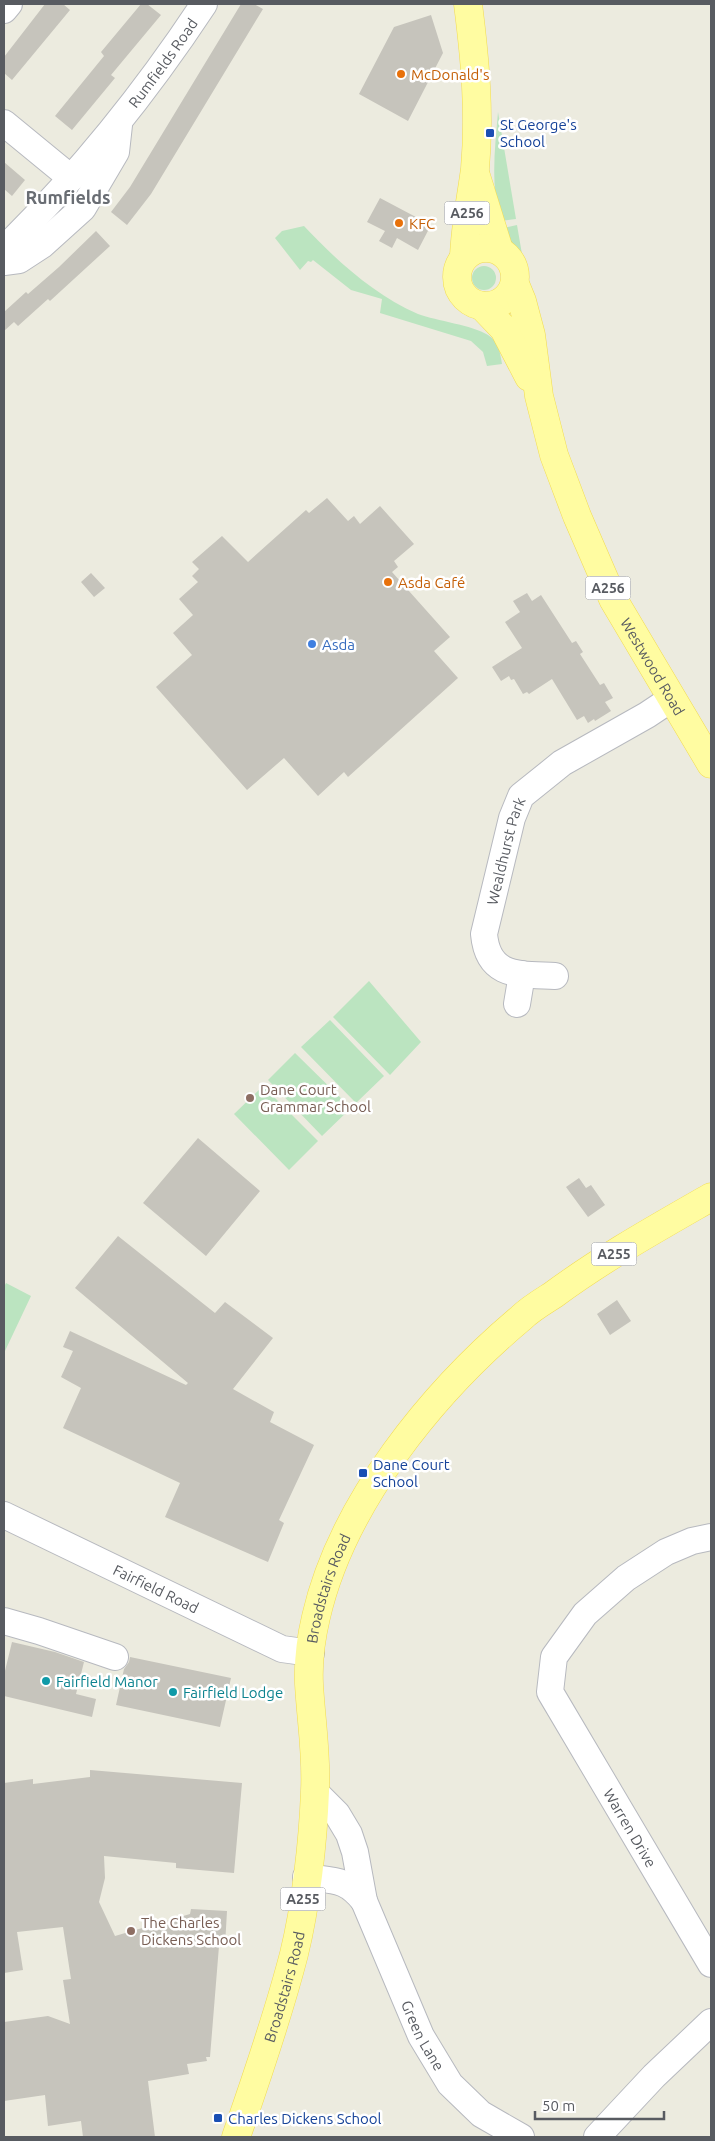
<svg xmlns="http://www.w3.org/2000/svg" width="715" height="2141" viewBox="0 0 715 2141" font-family="Ubuntu,sans-serif">
<style>
.green{fill:#bbe4c0}
.building{fill:#c6c4bc}
.lines{fill:none;stroke-linecap:round;stroke-linejoin:round}
.minor-casing{stroke:#b7b9bf;stroke-width:28}
.major-casing{stroke:#f2db51;stroke-width:29}
.minor{stroke:#fff;stroke-width:26}
.major{stroke:#fffca1;stroke-width:28}
.food-dot{fill:#e8710a;stroke:#fff;stroke-width:2}
.transit-dot{fill:#1a4fb4;stroke:#fff;stroke-width:2}
.shop-dot{fill:#3f7fe0;stroke:#fff;stroke-width:2}
.education-dot{fill:#8d6e63;stroke:#fff;stroke-width:2}
.culture-dot{fill:#0f9aa8;stroke:#fff;stroke-width:2}
.labels{text-anchor:middle;dominant-baseline:central;stroke-width:5;stroke-linejoin:round;paint-order:stroke}
.shield{fill:#fff;stroke:#8a8c90;stroke-width:1}
.shield-label{font-size:14px;font-weight:bold;fill:#585b61}
.street-label{font-size:15px;fill:#585b61;stroke:#fff}
.food-label{font-size:15px;fill:#c56008;stroke:#fff;text-anchor:start}
.transit-label{font-size:15px;fill:#164399;stroke:#fff;text-anchor:start}
.shop-label{font-size:15px;fill:#366cbe;stroke:#fff;text-anchor:start}
.education-label{font-size:15px;fill:#785e54;stroke:#fff;text-anchor:start}
.culture-label{font-size:15px;fill:#0d838f;stroke:#fff;text-anchor:start}
.quarter-label{font-size:18px;font-weight:bold;fill:#696d73;stroke:#fff}
</style>
<rect width="100%" height="100%" fill="#ecebdf"/>
<path class="green" d="M498 112 516 219 501 221C490 185 495 149 498 112Z
M517 225 523 260 501 233 503 228Z
M304 226C336 260 374 295 418 314 437 321 472 325 488 335 499 342 500 352 502 364L487 366 483 352 471 341 380 313 382 299 351 290 313 260 311 262 308 261 300 270 275 238 282 231Z
M472 278a12 12 0 1 1 24 0a12 12 0 1 1-24 0Z
M369 981 421 1042 390 1075 333 1017Z
M330 1020 384 1076 356 1103 301 1047Z
M295 1053 351 1108 322 1136 268 1080Z
M263 1086 318 1141 289 1170 234 1114Z
M6 1283 31 1296 5 1351 4 1287Z"/>
<path class="building" d="M45 4H63L70 10 12 80 4 73V57Z
M141 4H147L161 15 111 75 115 78 72 130 55 116 104 56 101 52Z
M241 4H254L263 9 151 194 127 225 111 212 130 187Z
M431 15 443 53 408 121 359 94 394 27Z
M4 162 25 180 12 196 4 189Z
M380 198 431 225 418 250 397 238 392 248 379 241 385 231 367 222Z
M96 231 110 246 50 301 48 299 18 326 14 322 4 331V312L26 292 28 294 59 267Z
M327 498 348 521 354 516 360 524 380 506 414 544 394 561 398 567 392 572 450 637 434 651 458 678 348 777 344 772 318 796 284 758 247 790 156 687 192 655 173 633 193 615 179 599 198 582 192 576 199 569 192 562 222 536 248 562 306 510 309 513Z
M91 573 105 588 94 597 81 582Z
M527 593 532 601 541 595 572 643 576 641 583 652 580 654 600 685 604 683 613 698 605 702 611 711 595 721 594 719 588 723 584 716 577 720 552 679 529 694 527 692 523 694 514 679 511 680 509 676 501 681 492 667 522 648 505 622 520 612 513 601Z
M198 1138 260 1191 206 1256 143 1203Z
M579 1178 586 1188 591 1185 605 1205 588 1217 566 1187Z
M118 1236 215 1313 225 1302 273 1338 233 1389 274 1412 270 1422 314 1445 279 1520 284 1523 268 1562 165 1517 180 1483 63 1428 81 1388 61 1377 73 1351 63 1347 70 1331 186 1385 188 1383 75 1288Z
M617 1300 631 1321 610 1335 597 1314Z
M12 1642 55 1652 84 1662 76 1694 96 1699 92 1717 4 1696V1675Z
M130 1657 231 1678 220 1727 116 1705 124 1669 129 1662Z
M90 1770 242 1783 234 1873 176 1868V1863L104 1856 105 1878 99 1902 115 1936 190 1914 191 1909 227 1911 225 1946H219L210 2057H206L207 2061 187 2064 189 2074 148 2081 155 2137H83L81 2121 48 2126 45 2095 4 2101V2022L48 2016 70 2024 63 1980 71 1979 63 1927 17 1932 23 1970 4 1973V1783L33 1779V1784L90 1777Z"/>
<g class="lines">
<g class="minor-casing">
<g id="minor">
<path d="M4 10 9 4"/>
<path d="M4 123 71 178"/>
<path id="s1" d="M4 249C79 175 146 92 204 4"/>
<path d="M4 262 19 260 42 245 83 208 116 152 119 125"/>
<path id="s2" d="M555 976C519 974 488 978 484 934L512 818 521 796 562 763 647 715 671 699"/>
<path d="M517 1004 522 974"/>
<path id="s3" d="M4 1515 282 1649 311 1653"/>
<path id="s4" d="M711 1537 692 1541 666 1552 626 1578 585 1614 554 1657 550 1692 711 1964"/>
<path d="M4 1621 39 1631 115 1657"/>
<path id="s5" d="M315 1792 337 1814 349 1834 355 1852 364 1901 421 2036 450 2084 481 2114 521 2137"/>
<path d="M306 1877C334 1881 346 1878 364 1901"/>
<path d="M597 2137 654 2076 711 2022"/>
</g>
</g>
<g class="major-casing">
<g id="major">
<path d="M476 176 499 250"/>
<circle cx="486" cy="277" r="29"/>
<path d="M464 257C465 227 471 199 475 169 480 113 475 59 468 4"/>
<path id="s6" d="M515 284 522 301 531 335 539 396 554 455 577 516 613 599 711 764"/>
<path d="M482 306 504 329 529 377"/>
<path id="s7" d="M236 2137C257 2077 278 2016 294 1954 306 1905 313 1842 315 1791 317 1755 311 1720 309 1684 308 1663 311 1638 316 1617 342 1503 433 1392 521 1318 530 1309 542 1302 553 1295 603 1258 657 1228 711 1197"/>
</g>
</g>
<use href="#minor" class="minor"/>
<use href="#major" class="major"/>
</g>
<g class="food-dot">
<circle cx="401" cy="74" r="5"/>
<circle cx="399" cy="223" r="5"/>
<circle cx="388" cy="582" r="5"/>
</g>
<g class="transit-dot">
<rect x="485" y="128" width="10" height="10" rx="2.5"/>
<rect x="358" y="1468" width="10" height="10" rx="2.5"/>
<rect x="213" y="2113" width="10" height="10" rx="2.5"/>
</g>
<circle class="shop-dot" cx="312" cy="644" r="5"/>
<g class="education-dot">
<circle cx="250" cy="1098" r="5"/>
<circle cx="131" cy="1931" r="5"/>
</g>
<g class="culture-dot">
<circle cx="46" cy="1681" r="5"/>
<circle cx="173" cy="1692" r="5"/>
</g>
<g class="labels">
<g class="shield">
<rect x="444.5" y="201.5" width="45" height="23" rx="4"/>
<rect x="585.5" y="576.5" width="45" height="23" rx="4"/>
<rect x="591.5" y="1242.5" width="45" height="23" rx="4"/>
<rect x="280.5" y="1887.5" width="45" height="23" rx="4"/>
</g>
<g class="shield-label">
<text x="467" y="213">A256</text>
<text x="608" y="588">A256</text>
<text x="614" y="1254">A255</text>
<text x="303" y="1899">A255</text>
</g>
<g class="street-label">
<text stroke="none"><textPath href="#s1" startOffset="245">Rumfields Road</textPath></text>
<text stroke="none"><textPath href="#s6" startOffset="410">Westwood Road</textPath></text>
<text stroke="none"><textPath href="#s2" startOffset="180">Wealdhurst Park</textPath></text>
<text stroke="none"><textPath href="#s3" startOffset="169">Fairfield Road</textPath></text>
<text stroke="none"><textPath href="#s7" startOffset="562">Broadstairs Road</textPath></text>
<text stroke="none"><textPath href="#s4" startOffset="396">Warren Drive</textPath></text>
<text stroke="none"><textPath href="#s7" startOffset="158">Broadstairs Road</textPath></text>
<text stroke="none"><textPath href="#s5" startOffset="270">Green Lane</textPath></text>
</g>
<g class="food-label">
<text x="411" y="74">McDonald's</text>
<text x="409" y="223">KFC</text>
<text x="398" y="582">Asda Café</text>
</g>
<g class="transit-label">
<text x="500" y="124">St George's<tspan x="500" dy="17">School</tspan></text>
<text x="373" y="1464">Dane Court<tspan x="373" dy="17">School</tspan></text>
<text x="228" y="2118">Charles Dickens School</text>
</g>
<g class="shop-label">
<text x="322" y="644">Asda</text>
</g>
<g class="education-label">
<text x="260" y="1089">Dane Court<tspan x="260" dy="17">Grammar School</tspan></text>
<text x="141" y="1922">The Charles<tspan x="141" dy="17">Dickens School</tspan></text>
</g>
<g class="culture-label">
<text x="56" y="1681">Fairfield Manor</text>
<text x="183" y="1692">Fairfield Lodge</text>
</g>
<g class="quarter-label">
<text x="68" y="197">Rumfields</text>
</g>
</g>
<rect width="715" height="2141" fill="none" stroke="#585b61" stroke-width="10"/>
<path d="M535 2111v8h129v-8" fill="none" stroke="#585b61" stroke-width="2.5"/>
<text x="542" y="2111" font-size="15" fill="#585b61" stroke="#ffffff" stroke-width="4" paint-order="stroke">50 m</text>
</svg>
